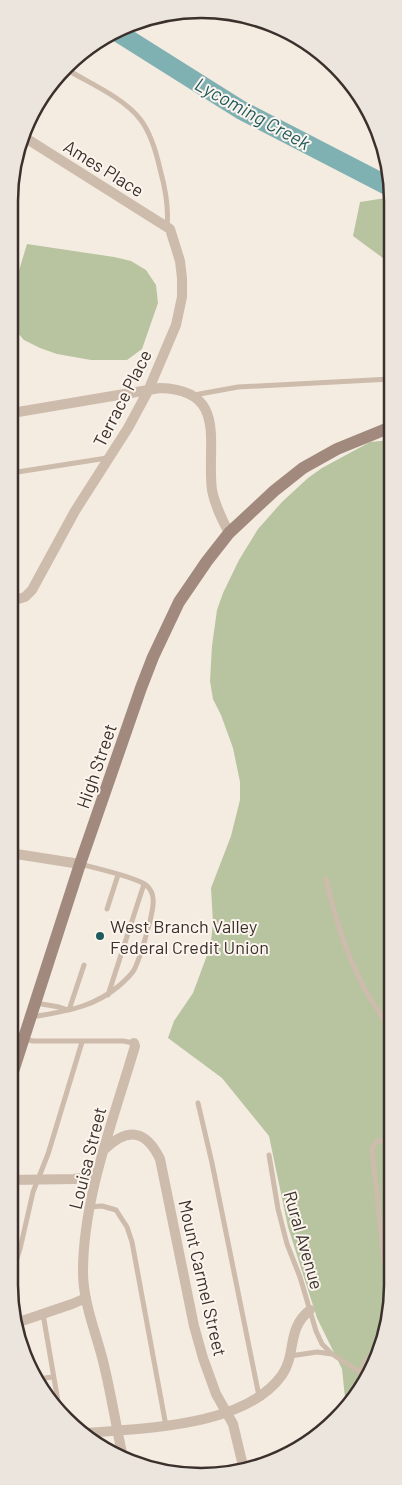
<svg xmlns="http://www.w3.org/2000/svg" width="402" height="1485" viewBox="0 0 402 1485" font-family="Barlow,sans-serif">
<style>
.green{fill:#b8c4a0}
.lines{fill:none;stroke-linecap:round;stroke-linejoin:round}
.river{stroke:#7fb0b2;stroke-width:19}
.service{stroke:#cdbbac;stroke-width:5}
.minor{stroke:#cdbbac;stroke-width:10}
.secondary{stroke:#a18a7d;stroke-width:12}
.poi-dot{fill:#1f5a5e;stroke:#fbf5ee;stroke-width:2}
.labels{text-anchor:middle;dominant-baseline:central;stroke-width:4;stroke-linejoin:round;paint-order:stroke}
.street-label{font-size:18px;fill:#3b302b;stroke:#fbf5ee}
.poi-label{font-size:18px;fill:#3b302b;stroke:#fbf5ee;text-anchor:start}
.water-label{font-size:19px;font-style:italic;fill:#1f5a5e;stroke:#fbf5ee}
.rim{fill:none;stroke:#3b302b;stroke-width:2.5}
</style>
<rect width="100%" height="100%" fill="#f4ebe1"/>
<path class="green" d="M392 197 391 264 353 236 360 202Z
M27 244 114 257 131 261 146 270 156 285 158 303 142 349 127 360H91L57 354 40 348 24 340 12 327 17 277Z
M391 440 390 1321 361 1391 346 1407 342 1369 317 1318 288 1227 269 1136 222 1078 168 1038 174 1021 193 993 206 958 211 941 213 923 211 888 231 836 240 800V782L233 748 221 715 213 699 210 681 212 646 217 610 223 593 239 560 258 529 282 502 308 478 322 468 370 442Z"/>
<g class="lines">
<path class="river" d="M117 32 241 110 392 188"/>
<path class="service" d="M66 69C89 83 124 98 140 119 151 133 156 151 160 169 165 187 169 207 167 226
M19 148 25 138
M194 395 238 387 391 379
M11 473 107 458
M326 879C338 932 356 985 390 1027
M107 909 118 875
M108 995 144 884
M36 1003 59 1007 68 1010
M69 1010 84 965
M32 1017C66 1011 93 1008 120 985 125 980 132 975 135 968 142 953 146 936 150 921 153 908 157 894 146 885 136 877 95 868 80 864
M25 1039 33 1041H123L134 1043
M198 1103 212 1163 259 1396
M269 1155 278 1209 287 1244 300 1277 316 1331 322 1344 332 1354 361 1373
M90 1207 102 1206 116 1210 127 1227 132 1242 166 1426
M390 1268 384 1261 372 1148 377 1141H390
M9 1271 17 1258 20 1249 33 1192 48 1154 82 1042
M43 1314 60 1413
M290 1356 317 1352 332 1354
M37 1379 53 1377
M361 1391C359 1371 361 1362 377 1351"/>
<path class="minor" d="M12 413 160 388C229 390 206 444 212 490 215 506 222 519 229 533
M11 601 25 597 32 590 75 511 128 428 148 391 176 325 182 297V278L180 261 170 229 24 137
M10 853 80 864
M105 1149C128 1127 146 1130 160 1159L194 1326 203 1358 216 1394 233 1424 244 1470
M9 1180 74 1179 96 1175
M16 1323 72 1304 86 1298
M86 1433C144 1428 245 1427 282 1375 297 1353 286 1329 310 1310
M123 1458C116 1426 111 1393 103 1361 96 1333 83 1302 83 1272 83 1197 114 1118 135 1046L134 1043"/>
<path class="secondary" d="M9 1084 80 864 141 688 153 657 179 602 207 561 229 533 274 491 303 468 337 449 391 427"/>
</g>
<circle class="poi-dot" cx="100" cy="936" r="5"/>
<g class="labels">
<g class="street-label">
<text transform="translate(104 168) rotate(32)">Ames Place</text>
<text transform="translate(122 398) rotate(-63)">Terrace Place</text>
<text transform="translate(96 766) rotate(-71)">High Street</text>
<text transform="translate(87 1158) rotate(-76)">Louisa Street</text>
<text transform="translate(304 1240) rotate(74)">Rural Avenue</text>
<text transform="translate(203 1278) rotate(77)">Mount Carmel Street</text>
</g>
<g class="poi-label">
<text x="110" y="926">West Branch Valley<tspan x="110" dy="21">Federal Credit Union</tspan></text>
</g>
<g class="water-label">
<text transform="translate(253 113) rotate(29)">Lycoming Creek</text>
</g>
</g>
<path d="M0 0H402V1485H0ZM201 18H201A183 183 0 0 1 384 201V1285A183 183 0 0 1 201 1468H201A183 183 0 0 1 18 1285V201A183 183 0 0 1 201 18Z" fill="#ece5de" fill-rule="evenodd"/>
<path class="rim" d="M201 18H201A183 183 0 0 1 384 201V1285A183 183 0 0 1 201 1468H201A183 183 0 0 1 18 1285V201A183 183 0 0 1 201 18Z"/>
</svg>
